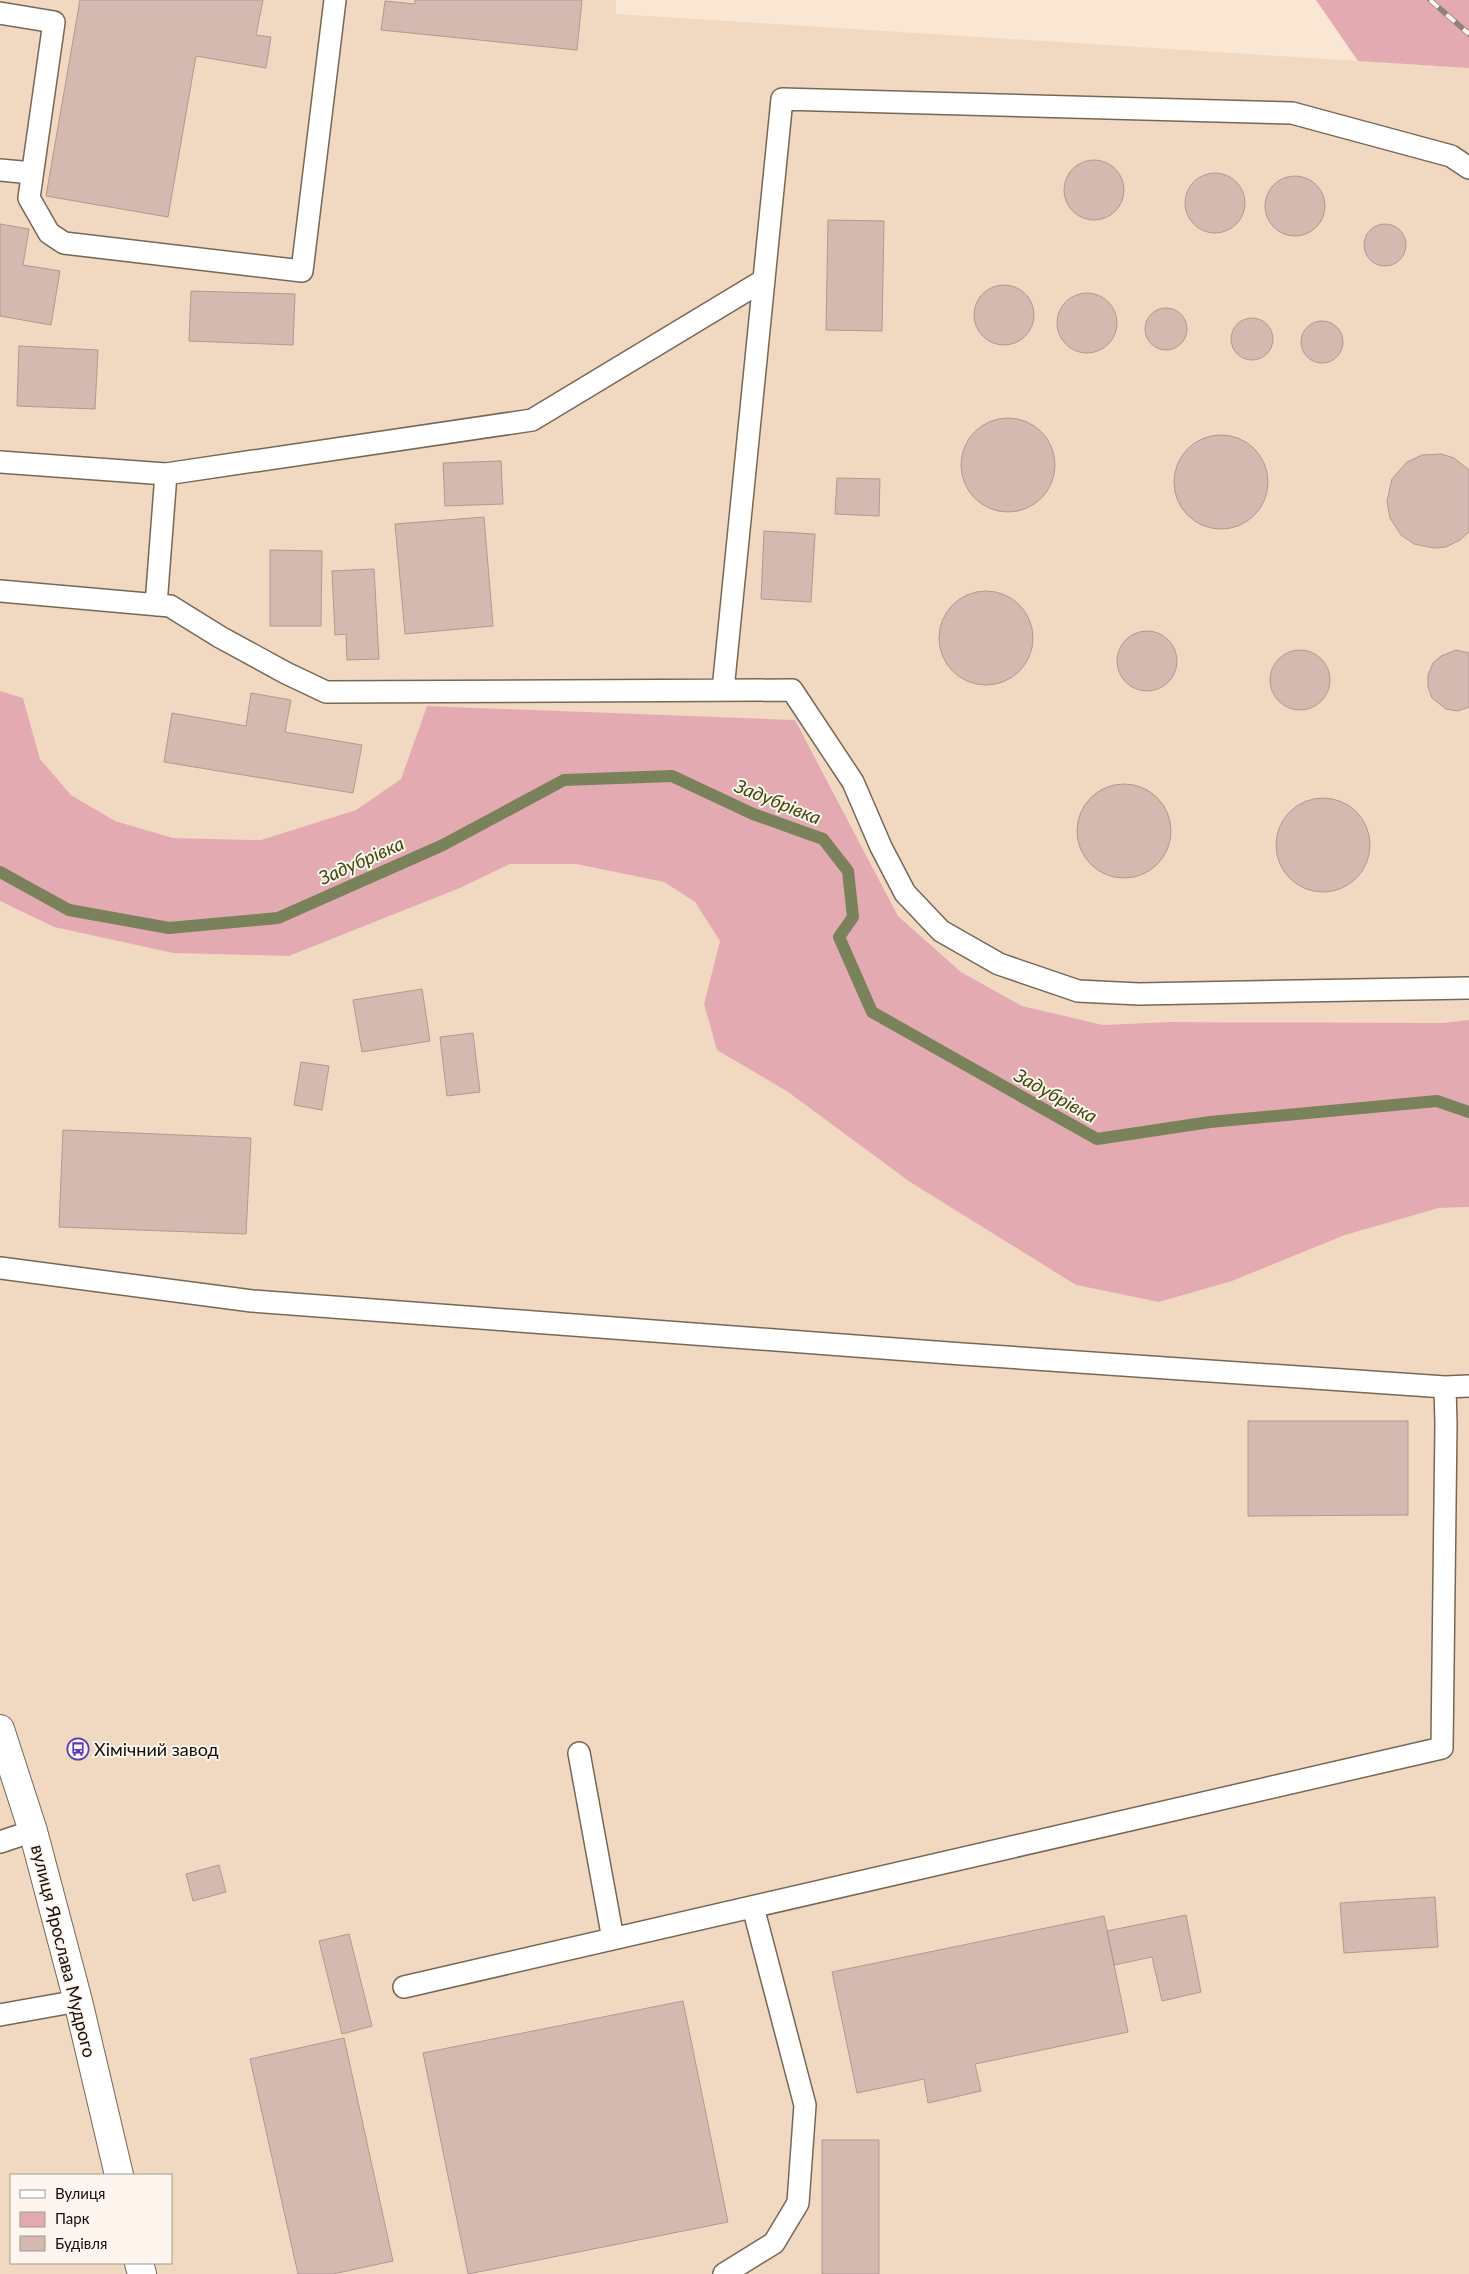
<svg xmlns="http://www.w3.org/2000/svg" width="1469" height="2274" viewBox="0 0 1469 2274" font-family="Lato,sans-serif">
<style>
.built{fill:#f1d8c0;fill-rule:evenodd}
.green{fill:#e4aab1}
.lines{fill:none;stroke-linecap:round;stroke-linejoin:round}
.stream{stroke:#79825b;stroke-width:12}
.building{fill:#d4b9b1;stroke:#b29891}
.lane-casing{stroke:#776757;stroke-width:24}
.secondary-casing{stroke:#776757;stroke-width:30}
.lane{stroke:#fff;stroke-width:21}
.secondary{stroke:#fff;stroke-width:28}
.rail-casing{stroke:#908376;stroke-width:5.5}
.rail{stroke:#fdf5ee;stroke-width:4;stroke-dasharray:11;stroke-linecap:butt}
.labels{text-anchor:middle;dominant-baseline:central;stroke-width:4;stroke-linejoin:round;paint-order:stroke}
.poi-label{font-size:18px;fill:#140e08;stroke:#fdf5ee;text-anchor:start}
.street-label{font-size:18px;fill:#140e08;stroke:#fdf5ee}
.water-label{font-size:19px;font-style:italic;fill:#3d4a0c;stroke:#fdf5ee}
</style>
<rect width="100%" height="100%" fill="#f9e6d3"/>
<path class="built" d="M0 0H616V14L1469 68V1020L1443 1023 1169 1022 1103 1025 1022 1006 961 972 898 916 795 720 427 706 401 779 356 810 261 840 173 838 115 821 71 795 40 759 23 698 0 691Z
M510 864H576L664 882 695 902 720 941 704 1004 717 1050 788 1092 910 1182 1076 1285 1159 1302 1232 1281 1345 1235 1439 1208 1469 1207V2274H0V901L54 927 173 953 289 956 460 888ZM11 2175H171V2263H11Z"/>
<path class="green" d="M1316 0H1469V68L1358 61Z
M0 691 23 698 40 759 71 795 115 821 173 838 261 840 356 810 401 779 427 706 795 720 898 916 961 972 1022 1006 1103 1025 1169 1022 1443 1023 1469 1020V1207L1439 1208 1345 1235 1232 1281 1159 1302 1076 1285 910 1182 788 1092 717 1050 704 1004 720 941 695 902 664 882 576 864H510L460 888 289 956 173 953 54 927 0 901Z"/>
<g class="lines">
<path class="stream" d="M0 872 69 910 169 928 278 918 443 845 564 780 672 776 753 814 823 839 848 871 853 917 839 937 872 1012 1097 1139 1210 1122 1437 1101 1469 1112"/>
</g>
<path class="building" d="M80 0H263L256 35 271 37 266 68 196 56 168 217 46 196Z
M415 0H582L577 50 381 30 385 1 415 4Z
M1064 190a30 30 0 1 1 60 0a30 30 0 1 1-60 0Z
M1185 203a30 30 0 1 1 60 0a30 30 0 1 1-60 0Z
M1265 206a30 30 0 1 1 60 0a30 30 0 1 1-60 0Z
M828 220 884 221 882 331 826 330Z
M0 224 29 229 23 265 60 271 51 325 0 316Z
M1364 245a21 21 0 1 1 42 0a21 21 0 1 1-42 0Z
M974 315a30 30 0 1 1 60 0a30 30 0 1 1-60 0Z
M191 291 295 294 293 345 189 341Z
M1057 323a30 30 0 1 1 60 0a30 30 0 1 1-60 0Z
M1145 329a21 21 0 1 1 42 0a21 21 0 1 1-42 0Z
M1231 339a21 21 0 1 1 42 0a21 21 0 1 1-42 0Z
M1301 342a21 21 0 1 1 42 0a21 21 0 1 1-42 0Z
M19 346 98 350 95 409 17 406Z
M961 465a47 47 0 1 1 94 0a47 47 0 1 1-94 0Z
M1174 482a47 47 0 1 1 94 0a47 47 0 1 1-94 0Z
M1441 454 1454 458 1469 470V532L1460 540 1446 547 1434 548 1414 544 1401 535 1390 518 1387 501 1392 479 1407 462 1422 455Z
M501 461 503 504 445 506 443 463Z
M837 478 880 479 879 516 835 514Z
M484 517 493 626 405 634 395 524Z
M764 531 815 534 811 602 761 599Z
M270 550 322 551 321 626H270Z
M374 569 379 659 347 660 346 634 335 635 332 571Z
M939 638a47 47 0 1 1 94 0a47 47 0 1 1-94 0Z
M1117 661a30 30 0 1 1 60 0a30 30 0 1 1-60 0Z
M1456 650 1469 653V707L1458 711 1446 709 1432 698 1428 687V675L1433 663 1441 656Z
M1270 680a30 30 0 1 1 60 0a30 30 0 1 1-60 0Z
M251 693 291 700 285 732 362 745 353 793 164 762 172 713 246 726Z
M1077 831a47 47 0 1 1 94 0a47 47 0 1 1-94 0Z
M1276 845a47 47 0 1 1 94 0a47 47 0 1 1-94 0Z
M422 989 430 1041 362 1052 353 1000Z
M473 1033 480 1092 447 1096 440 1037Z
M301 1062 329 1066 322 1110 294 1105Z
M63 1130 251 1138 246 1234 59 1227Z
M1248 1421H1408V1515L1248 1516Z
M219 1865 226 1892 193 1901 186 1874Z
M1435 1897 1438 1947 1344 1953 1340 1903Z
M1186 1915 1201 1992 1162 2001 1152 1957 1114 1965 1107 1931Z
M1104 1916 1128 2032 975 2064 981 2091 928 2103 924 2079 857 2093 832 1972Z
M349 1934 372 2026 342 2034 319 1941Z
M683 2001 728 2222 468 2274 423 2053Z
M344 2038 393 2261 333 2274H298L250 2059Z
M822 2140H879V2274H822Z"/>
<g class="lines">
<g class="lane-casing">
<path id="lane" d="M0 13 54 22 29 198 49 233 64 243 302 271 335 0
M0 170 32 173
M0 462 166 474
M0 591 170 606 220 637 286 673 326 692 792 690 853 782 881 847 905 893 941 931 999 964 1078 991 1139 994 1469 988
M156 605 166 474 532 420 764 280
M723 690 782 99 1292 113 1451 156 1469 168
M0 1268 252 1301 962 1354 1445 1387 1469 1386
M579 1753 613 1939
M0 1842 33 1831
M404 1987 1442 1748 1446 1424 1445 1387
M0 2015 78 2001
M724 2274 774 2243 798 2203 805 2105 753 1907"/>
</g>
<g class="secondary-casing">
<path id="secondary" d="M0 1729 33 1831 78 2001 119 2175
M139 2263 142 2274"/>
</g>
<use href="#lane" class="lane"/>
<use href="#secondary" class="secondary"/>
<g class="rail-casing">
<path id="rail" d="M1430 0 1469 34"/>
</g>
<use href="#rail" class="rail"/>
</g>
<defs>
<g id="bus-ring" transform="scale(1.125)"><circle r="9.5" fill="#fdf5ee" stroke="#563db5" stroke-width="1.5"/><path d="M-5-6H5V4H4V6H2V4H-2V6H-4V4H-5ZM-3.5-4V0h7V-4ZM-3.5 1.2v1.5H-2V1.2ZM2 1.2v1.5H3.5V1.2Z" fill="#563db5"/></g>
</defs>
<g fill-rule="evenodd">
<use href="#bus-ring" x="78" y="1749"/>
</g>
<g class="labels">
<g class="poi-label">
<text x="94" y="1749">Хімічний завод</text>
</g>
<g class="street-label">
<text transform="translate(64 1951) rotate(76)">вулиця Ярослава Мудрого</text>
</g>
<g class="water-label">
<text transform="translate(778 801) rotate(22)">Задубрівка</text>
<text transform="translate(361 860) rotate(-24)">Задубрівка</text>
<text transform="translate(1056 1095) rotate(29)">Задубрівка</text>
</g>
</g>
<rect x="10" y="2174" width="162" height="90" fill="#fdf5ee" stroke="#a09992"/>
<rect x="20" y="2190" width="25" height="8" fill="#ffffff" stroke="#a09992"/>
<text x="55" y="2199" font-size="15" fill="#140e08">Вулиця</text>
<rect x="20" y="2212" width="25" height="15" fill="#e4aab1" stroke="#a09992"/>
<text x="55" y="2224" font-size="15" fill="#140e08">Парк</text>
<rect x="20" y="2236" width="25" height="15" fill="#d4b9b1" stroke="#a09992"/>
<text x="55" y="2249" font-size="15" fill="#140e08">Будівля</text>
</svg>
